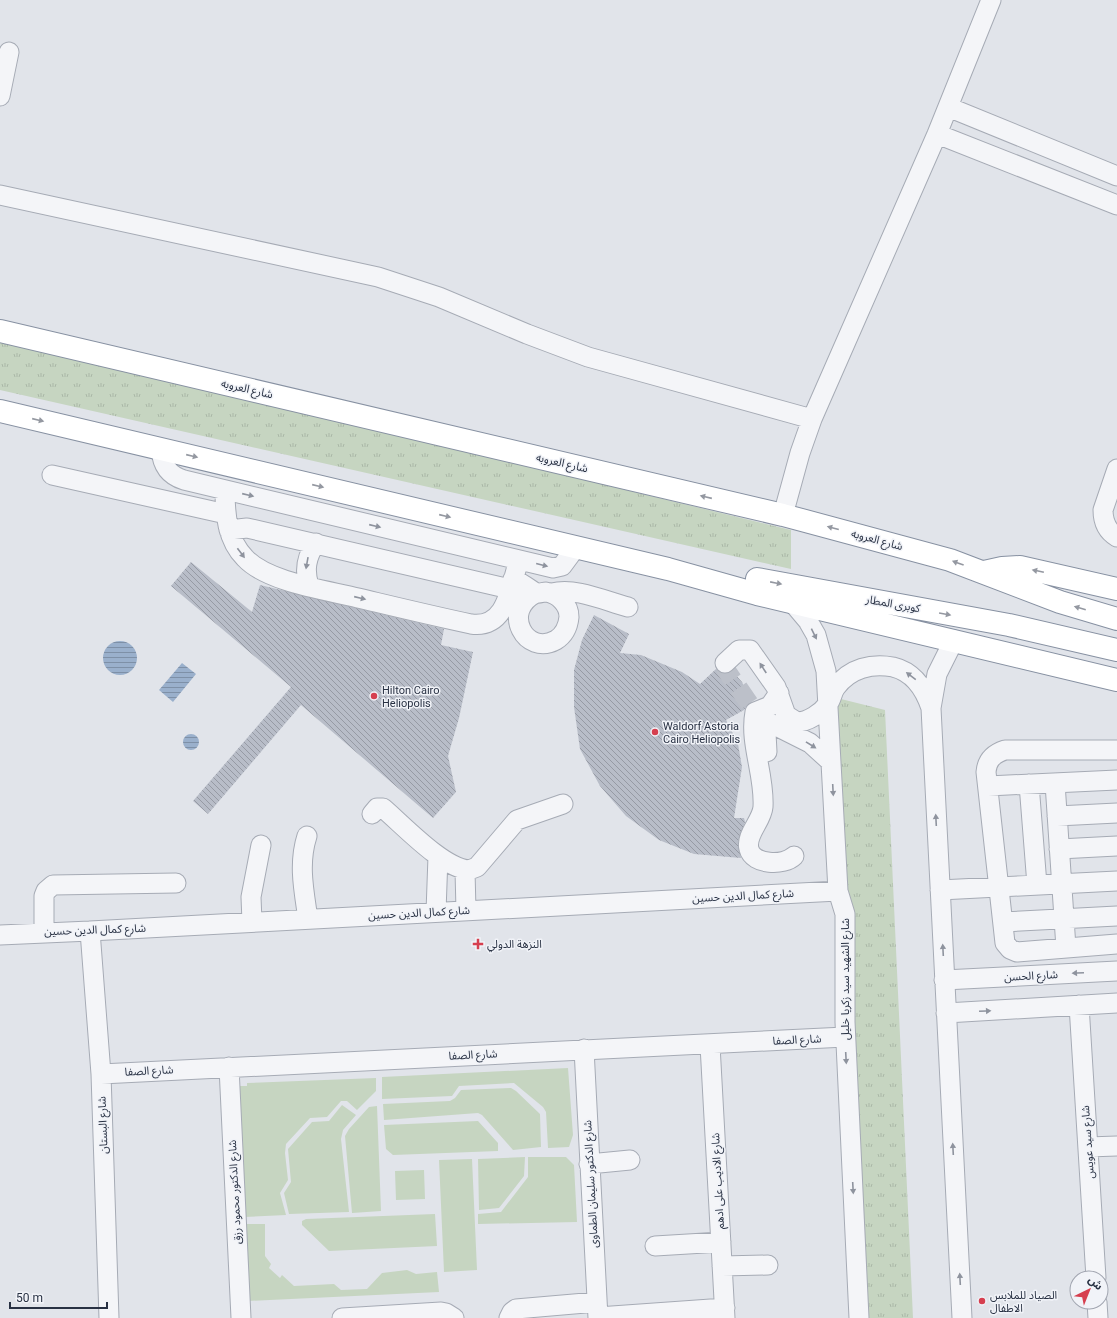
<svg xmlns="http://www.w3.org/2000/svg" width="1117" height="1318" viewBox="0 0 1117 1318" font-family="Roboto,'Noto Sans Arabic',sans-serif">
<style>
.grass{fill:url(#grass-tufts)}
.garden{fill:#c6d5c1}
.water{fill:url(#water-rules)}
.building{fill:url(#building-back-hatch)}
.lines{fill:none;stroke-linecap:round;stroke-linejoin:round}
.minor-tunnel{stroke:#bcc0c9;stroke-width:19;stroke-dasharray:19 10;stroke-linecap:butt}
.minor-casing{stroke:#a6abb5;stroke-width:21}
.highway-casing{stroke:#8791a2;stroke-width:24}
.minor{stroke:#f4f5f8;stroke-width:19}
.highway{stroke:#fff;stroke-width:22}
.oneway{fill:#9498a1}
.oneway2{fill:#8e939e}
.poi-dot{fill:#d63f4f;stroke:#f1f3f8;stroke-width:1.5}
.labels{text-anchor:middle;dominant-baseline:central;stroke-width:3;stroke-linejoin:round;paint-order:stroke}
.street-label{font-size:11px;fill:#283143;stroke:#f1f3f8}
.poi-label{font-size:11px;fill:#283143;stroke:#f1f3f8;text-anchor:start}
</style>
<defs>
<pattern id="grass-tufts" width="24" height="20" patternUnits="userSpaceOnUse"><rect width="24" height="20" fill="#c6d5c1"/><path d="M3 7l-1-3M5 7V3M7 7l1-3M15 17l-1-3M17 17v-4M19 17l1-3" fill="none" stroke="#aab7a7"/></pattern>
<pattern id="water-rules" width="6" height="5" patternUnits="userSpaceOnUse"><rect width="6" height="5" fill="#9ab0cc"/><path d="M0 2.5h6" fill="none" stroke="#7e90a7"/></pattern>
<pattern id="building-back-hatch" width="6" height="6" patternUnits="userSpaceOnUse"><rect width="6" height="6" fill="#b8bdc8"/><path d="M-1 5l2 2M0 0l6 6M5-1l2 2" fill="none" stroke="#969aa4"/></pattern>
</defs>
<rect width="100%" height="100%" fill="#e1e4ea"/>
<path class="grass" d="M0 338 791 530V569L0 390Z
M833 697 885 710 913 1318H869Z"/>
<path class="garden" d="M568 1068 573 1135 569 1147 548 1148 546 1112 543 1107 514 1083 459 1086 452 1096 382 1099V1077Z
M376 1078V1091L357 1110 347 1101H341L327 1117 310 1118 286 1144 285 1153 288 1180 280 1193 286 1215 244 1217 238 1086H247V1083Z
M511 1088 516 1091 540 1114 541 1147 513 1150 482 1115 478 1113 384 1120 383 1104 450 1101 455 1098 461 1090Z
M342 1105 356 1115 343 1130 341 1139 349 1212 289 1214 284 1193 291 1182 288 1149 312 1122 329 1121Z
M377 1106 381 1211 352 1213 345 1136 349 1129 369 1107Z
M478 1121 498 1143V1151L393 1155 386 1149 384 1125Z
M525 1157 524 1176 499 1208 479 1210 478 1159Z
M528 1157H566L574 1165 577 1222 478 1224V1214L501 1212 528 1177Z
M472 1159 477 1270 444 1272 439 1160Z
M424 1170 425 1199 396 1200 395 1171Z
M435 1214 437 1246 329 1251 302 1225V1221L306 1219Z
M245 1224H265V1256L271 1264 269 1268 280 1278 282 1275 294 1286 334 1284 341 1290 367 1289 382 1273 407 1270 416 1274 437 1272 439 1292 248 1301Z"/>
<path class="water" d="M103 658a17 17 0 1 1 34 0a17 17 0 1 1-34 0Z
M182 663 196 674 173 702 159 690Z
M183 742a8 8 0 1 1 16 0a8 8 0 1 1-16 0Z"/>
<path class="building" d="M191 562 252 612 260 585 444 629 441 645 473 652 459 718 448 756 456 792 433 818 301 705 208 814 193 801 291 687 171 586Z
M594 615 629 634 620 653 641 655 682 672 700 684 716 669 722 674 732 671 742 682 751 702 747 705 744 710 726 720 738 744 742 767 734 818H744L745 822 738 842 741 858 694 854 659 840 626 816 600 786 580 749 574 707V670L582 640Z"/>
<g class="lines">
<path class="minor-tunnel" d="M725 663 726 670 751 706"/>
<g class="minor-casing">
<path id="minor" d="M0 96 9 52
M948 107 1117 176
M937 134 1117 205
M0 195 378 277 439 297 527 334 588 357 812 419
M161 449C162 465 168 475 184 480L553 568 562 566 576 547
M1117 469 1103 510C1103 522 1107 531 1117 537
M52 475 226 514
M225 490C225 514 227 540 245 558 267 582 326 590 358 598 396 607 433 616 471 624 507 629 510 587 519 560
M783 515 800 453 812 419 937 134 991 0
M229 530 247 528 510 589
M513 579C519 581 534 592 536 593 539 594 543 592 546 592 558 594 569 604 569 617 568 627 564 635 556 640 526 657 500 611 536 593
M309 586C304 570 306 557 316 543
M552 593C576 587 605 601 628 607
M792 602 808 621 816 635 826 671 838 891 845 914V1022L859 1318
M954 640 937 674 931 708 962 1318
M725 663 739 650H750L776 687 786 715 797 722C808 722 821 713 828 704 832 699 832 692 836 687 850 668 872 663 893 667 914 672 925 690 931 708
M779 693 770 706 755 712C749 743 765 775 763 807 762 821 745 835 749 849 753 865 784 866 794 856
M766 721 810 743 831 762
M1117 750H1005C993 754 987 760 986 772L1005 943 1010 949 1017 952 1117 944
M767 752 766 733 770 723
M1055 783 1066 948
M1029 784 1037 885
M988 786 1117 780
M372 814 377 808H383C404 826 443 868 469 870L477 867 517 820 563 804
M1057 816 1117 813
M307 836C298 864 304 891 308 919
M1059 849 1117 846
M465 870 466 911
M940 890 1117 881
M436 912 438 856
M252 922 251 897 261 845
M1003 922 1117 916
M90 931 101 1074 109 1318
M44 932V896L46 891 53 885 176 883
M0 935 90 931 838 891
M944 980 1117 971
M1079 1005 1096 1278
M946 1013 1117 1003
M710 1045 725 1318
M584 1049 598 1318
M229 1067 241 1318
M101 1074 845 1037
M1088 1147 1117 1146
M589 1164 630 1160
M655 1246 721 1242
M722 1266 768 1265
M1097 1302 1098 1318
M598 1317 725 1308
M342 1318 441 1312 446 1313 454 1318
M509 1318 512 1312 516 1309 597 1302"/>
</g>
<g class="highway-casing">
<path id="highway" d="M0 331 783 515 950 560 1060 602 1117 619
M0 411 668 569 757 594 1117 680
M984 572 1002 568 1020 567 1117 589
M757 579 1009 625 1117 650"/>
</g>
<use href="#minor" class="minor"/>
<use href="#highway" class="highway"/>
</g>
<defs><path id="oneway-solid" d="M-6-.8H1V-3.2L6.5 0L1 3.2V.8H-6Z"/></defs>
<g class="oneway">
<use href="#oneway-solid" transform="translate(38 420) rotate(13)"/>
<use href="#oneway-solid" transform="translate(192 456) rotate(13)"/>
<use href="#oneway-solid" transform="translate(318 486) rotate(13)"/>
<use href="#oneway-solid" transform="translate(706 497) rotate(-167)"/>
<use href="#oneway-solid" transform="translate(445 516) rotate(13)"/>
<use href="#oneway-solid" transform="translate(833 528) rotate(-165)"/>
<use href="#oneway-solid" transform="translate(958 563) rotate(-160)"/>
<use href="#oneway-solid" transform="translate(1038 571) rotate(-168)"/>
<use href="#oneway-solid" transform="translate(776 583) rotate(11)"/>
<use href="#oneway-solid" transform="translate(1080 608) rotate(-164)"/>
<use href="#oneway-solid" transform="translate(945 614) rotate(10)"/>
</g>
<g class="oneway2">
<use href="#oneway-solid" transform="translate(248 495) rotate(13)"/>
<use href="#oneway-solid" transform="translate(375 526) rotate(13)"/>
<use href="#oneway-solid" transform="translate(241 553) rotate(53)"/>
<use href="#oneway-solid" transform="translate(307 563) rotate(100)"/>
<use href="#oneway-solid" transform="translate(542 565) rotate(14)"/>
<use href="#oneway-solid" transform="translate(360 598) rotate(13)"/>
<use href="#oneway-solid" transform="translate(814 634) rotate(64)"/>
<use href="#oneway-solid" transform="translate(763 668) rotate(-123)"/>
<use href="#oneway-solid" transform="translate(911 676) rotate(-143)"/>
<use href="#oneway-solid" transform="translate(811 745) rotate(32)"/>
<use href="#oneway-solid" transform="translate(833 790) rotate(87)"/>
<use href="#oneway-solid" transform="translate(936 820) rotate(-93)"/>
<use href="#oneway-solid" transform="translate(943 950) rotate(-93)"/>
<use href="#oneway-solid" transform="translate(1078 973) rotate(177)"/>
<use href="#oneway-solid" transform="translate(985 1011) rotate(-3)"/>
<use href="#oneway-solid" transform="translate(846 1058) rotate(87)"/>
<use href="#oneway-solid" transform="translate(953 1149) rotate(-93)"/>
<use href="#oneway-solid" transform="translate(853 1188) rotate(87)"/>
<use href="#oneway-solid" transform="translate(960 1279) rotate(-93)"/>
</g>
<g class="poi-dot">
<circle cx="374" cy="696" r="4"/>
<circle cx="655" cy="732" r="4"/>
<path d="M476 938h4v4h4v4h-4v4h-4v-4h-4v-4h4z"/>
<circle cx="982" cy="1301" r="4"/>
</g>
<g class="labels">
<g class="street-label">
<text transform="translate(247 389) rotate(13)">شارع العروبه</text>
<text transform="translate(562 463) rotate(13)">شارع العروبه</text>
<text transform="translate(877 540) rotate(15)">شارع العروبه</text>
<text transform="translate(893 604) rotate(10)">كوبرى المطار</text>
<text transform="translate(743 896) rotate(-3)">شارع كمال الدين حسين</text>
<text transform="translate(419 913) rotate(-3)">شارع كمال الدين حسين</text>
<text transform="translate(95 930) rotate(-2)">شارع كمال الدين حسين</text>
<text transform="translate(1031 976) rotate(-3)">شارع الحسن</text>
<text transform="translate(845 979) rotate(-90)">شارع الشهيد سيد زكريا خليل</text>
<text transform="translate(797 1040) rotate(-3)">شارع الصفا</text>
<text transform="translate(473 1055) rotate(-3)">شارع الصفا</text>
<text transform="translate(149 1071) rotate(-3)">شارع الصفا</text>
<text transform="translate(103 1125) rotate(-92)">شارع البستان</text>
<text transform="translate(1088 1142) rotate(-94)">شارع سيد عويس</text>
<text transform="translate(718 1181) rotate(-93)">شارع الاديب على ادهم</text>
<text transform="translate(591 1184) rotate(-93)">شارع الدكتور سليمان الطماوى</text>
<text transform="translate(235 1192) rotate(-93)">شارع الدكتور محمود رزق</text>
</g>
<g class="poi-label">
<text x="382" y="690">Hilton Cairo<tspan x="382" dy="13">Heliopolis</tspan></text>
<text x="663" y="726">Waldorf Astoria<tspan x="663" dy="13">Cairo Heliopolis</tspan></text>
<text x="487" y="944">النزهة الدولي</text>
<text x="990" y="1295">الصياد للملابس<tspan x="990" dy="13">الاطفال</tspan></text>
</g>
</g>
<g transform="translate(1089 1290) rotate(43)"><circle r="19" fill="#f1f3f8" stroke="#a1a5b0"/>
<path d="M0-3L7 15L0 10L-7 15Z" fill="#d63f4f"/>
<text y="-6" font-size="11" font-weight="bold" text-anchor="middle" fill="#283143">ش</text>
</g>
<path d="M10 1302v6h97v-6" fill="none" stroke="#283143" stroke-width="2"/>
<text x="16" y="1302" font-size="12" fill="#283143" stroke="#f1f3f8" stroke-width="3" paint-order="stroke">50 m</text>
</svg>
